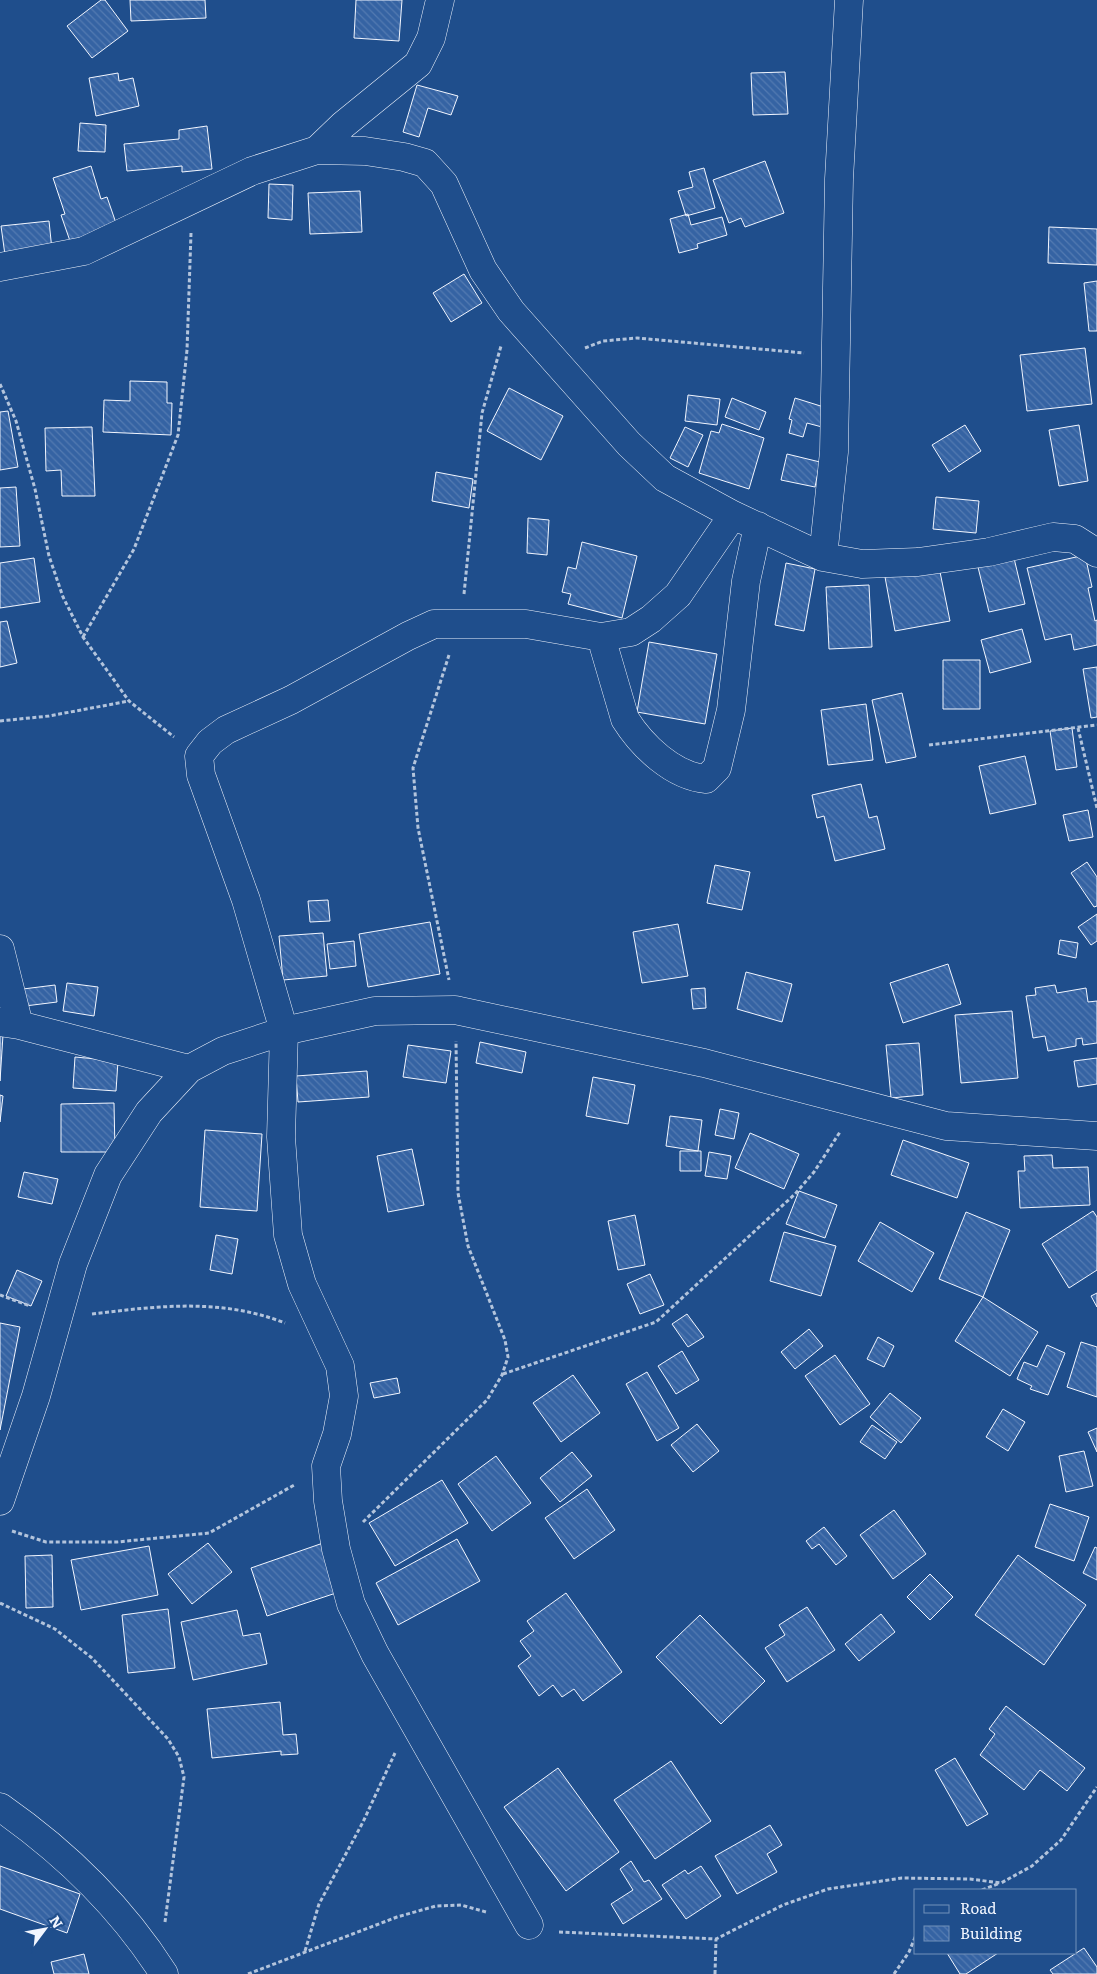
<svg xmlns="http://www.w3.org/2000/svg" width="1097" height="1974" viewBox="0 0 1097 1974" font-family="Literata,serif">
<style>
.building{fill:url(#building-back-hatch);stroke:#f2f6ff}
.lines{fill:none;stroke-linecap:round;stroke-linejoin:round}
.minor-casing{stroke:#f2f6ff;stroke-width:29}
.path{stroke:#b3c4dc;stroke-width:3;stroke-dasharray:4 2.5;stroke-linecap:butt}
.minor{stroke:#1f4e8c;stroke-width:28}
</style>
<defs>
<pattern id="building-back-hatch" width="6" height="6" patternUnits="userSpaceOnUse" patternTransform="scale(1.25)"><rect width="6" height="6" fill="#3563a3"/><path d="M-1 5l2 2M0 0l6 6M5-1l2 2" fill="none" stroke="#537ab1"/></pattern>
</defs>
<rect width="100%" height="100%" fill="#1f4e8c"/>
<path class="building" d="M101 0H105L128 31 92 58 67 26Z
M130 0H205L206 18 131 21Z
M356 0H402L399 41 354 38Z
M785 72 788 114 753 115 751 73Z
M118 73 119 81 133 78 139 106 96 116 89 78Z
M417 85 458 96 451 115 428 108 419 137 403 132Z
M80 123 106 125 105 152 78 151Z
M207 126 212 169 182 172V166L127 171 124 144 179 139V130Z
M765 161 784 213 745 227 741 218 729 223 713 180Z
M91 166 101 199 107 197 117 226 70 241 61 215 65 214 53 178Z
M704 168 715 208 686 216 678 191 693 187 689 172Z
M269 184 293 185 292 220 268 218Z
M360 191 362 232 310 234 308 193Z
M688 214 691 225 722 217 727 235 697 244 698 248 679 253 670 219Z
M49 221 52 250 5 255 1 226Z
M1049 227 1097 229V265L1048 263Z
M464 274 482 303 451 322 433 293Z
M1097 281V331H1089L1084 283Z
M1085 348 1092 404 1027 411 1020 355Z
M130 381 167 382V403H172L171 435 103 432 104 400 130 401Z
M509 388 563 416 541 460 487 431Z
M688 395 720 399 717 425 685 421Z
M732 398 766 412 759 430 725 417Z
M795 398 827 408 822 427 807 423 803 437 789 433 792 420 789 419Z
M8 411 18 467 0 470V412Z
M722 424 764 438 749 489 699 473 711 431 719 433Z
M965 425 981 451 949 472 932 445Z
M1079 425 1088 481 1059 486 1049 430Z
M92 427 95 496H62L61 470 46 471 45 428Z
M685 427 703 435 688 467 670 458Z
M787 454 820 462 815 487 781 480Z
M436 472 473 479 469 508 432 501Z
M16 487 20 546 0 547V488Z
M936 497 979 501 976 533 933 529Z
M528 518 549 520 547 555 527 553Z
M582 542 637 556 622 618 568 604 571 594 562 592 568 567 576 569Z
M1013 554 1025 604 989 612 977 563Z
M1085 555 1092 587 1088 588 1095 621 1097 620V645L1074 650 1071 634 1045 640 1027 568Z
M34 558 40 602 0 608V563Z
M786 563 815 569 804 631 775 625Z
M939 567 950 621 895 631 885 577Z
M869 585 872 647 829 649 826 587Z
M7 621 17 663 0 667V622Z
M1022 629 1031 662 990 673 981 640Z
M649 642 717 654 705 724 637 712Z
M943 660H980V709H943Z
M1097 667V717L1091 718 1083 669Z
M902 693 916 757 886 763 872 700Z
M866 704 873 760 828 765 821 710Z
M1072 728 1077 767 1056 770 1050 731Z
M1025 756 1036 804 990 814 979 766Z
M861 784 869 818 877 816 885 849 835 861 824 816 817 818 812 795Z
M1088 810 1093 837 1069 841 1063 815Z
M1087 862 1097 877V906L1094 907 1071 873Z
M715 865 750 872 742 910 707 903Z
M328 900 330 921 310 922 308 901Z
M1097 914V941L1091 945 1078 927Z
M430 922 440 974 368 987 359 934Z
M678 924 688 976 642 983 633 932Z
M323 933 327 976 283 980 279 936Z
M1060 940 1078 943 1076 958 1058 954Z
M354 941 356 966 330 969 327 944Z
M948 964 961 1004 903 1023 890 983Z
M746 972 792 984 782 1022 737 1009Z
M67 983 98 987 94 1016 63 1011Z
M55 985 57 1002 25 1006 23 989Z
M1055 985 1057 993 1086 988 1088 1002 1097 1001V1043L1083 1045 1082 1038 1076 1039V1046L1048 1051 1045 1036 1033 1038 1026 996 1036 995 1035 988Z
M705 988 706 1008 693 1009 691 989Z
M1012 1011 1018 1078 961 1083 955 1015Z
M0 1035H3L0 1081Z
M480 1042 526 1052 522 1073 476 1063Z
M919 1043 923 1095 891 1098 886 1045Z
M408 1045 451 1051 446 1083 403 1077Z
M75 1057 118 1061 116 1091 73 1088Z
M1097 1058V1084L1078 1087 1074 1061Z
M367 1071 369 1097 298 1102 296 1076Z
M593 1077 635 1085 628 1124 586 1116Z
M0 1095 3 1096 0 1122Z
M114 1103 115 1152H61V1104Z
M720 1109 739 1113 734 1139 715 1135Z
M670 1116 702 1120 698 1151 666 1146Z
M205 1130 262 1134 257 1211 200 1207Z
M750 1133 799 1154 784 1189 735 1168Z
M903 1140 969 1163 957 1198 891 1175Z
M412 1149 424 1205 388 1212 377 1156Z
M680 1151H701V1171H680Z
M709 1152 731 1156 727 1179 705 1176Z
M1052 1155 1053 1168 1088 1167 1090 1205 1020 1208 1018 1171H1025L1024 1156Z
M24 1172 58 1179 52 1204 18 1197Z
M799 1191 837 1205 825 1238 786 1224Z
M1093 1211 1097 1217V1270L1069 1288 1042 1244Z
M966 1212 1010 1230 983 1297 939 1279Z
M635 1215 645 1265 618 1270 608 1221Z
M880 1222 934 1253 912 1292 858 1261Z
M784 1232 836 1246 821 1296 770 1281Z
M216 1235 238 1239 232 1274 210 1270Z
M17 1270 42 1281 31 1306 6 1296Z
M650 1274 664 1305 640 1314 627 1284Z
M1097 1293V1307L1091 1296Z
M983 1297 1038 1332 1010 1376 955 1341Z
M687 1314 704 1337 688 1347 672 1324Z
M0 1323 20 1327 0 1430Z
M809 1329 823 1346 795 1369 781 1352Z
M878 1337 894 1346 884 1367 867 1359Z
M1081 1342 1097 1347V1397L1067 1387Z
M1047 1345 1065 1353 1048 1395 1030 1389 1032 1386 1017 1379 1024 1362 1037 1367Z
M682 1351 699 1380 676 1394 658 1366Z
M835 1355 870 1404 840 1425 805 1376Z
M647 1372 679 1428 657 1441 626 1384Z
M573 1375 600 1413 561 1442 533 1403Z
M397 1378 400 1393 374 1398 370 1383Z
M890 1393 921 1418 901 1443 870 1417Z
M1003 1409 1025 1422 1008 1451 986 1437Z
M697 1424 719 1451 693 1472 671 1445Z
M872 1425 897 1442 885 1459 860 1442Z
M1097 1428V1452L1088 1432Z
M1084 1451 1093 1486 1066 1492 1059 1456Z
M572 1452 592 1476 560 1502 540 1478Z
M496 1456 531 1503 492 1531 458 1484Z
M442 1480 468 1523 395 1566 369 1523Z
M587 1489 615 1530 574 1559 545 1518Z
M1050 1504 1089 1517 1074 1561 1035 1547Z
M894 1510 926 1554 893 1579 860 1535Z
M824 1527 847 1556 836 1565 819 1544 812 1549 806 1541Z
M457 1539 480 1581 398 1625 376 1583Z
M326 1542 342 1591 267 1616 251 1568Z
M208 1543 232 1572 192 1604 168 1574Z
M149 1546 158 1595 81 1610 71 1560Z
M1095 1547 1097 1548V1580L1083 1573Z
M52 1555 53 1607 26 1608 25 1556Z
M1018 1555 1086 1605 1044 1665 975 1615Z
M930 1574 953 1597 930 1620 907 1597Z
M566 1593 622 1672 583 1701 574 1689 562 1697 553 1685 539 1696 518 1666 531 1656 520 1641 534 1631 527 1621Z
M807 1607 835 1650 787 1682 765 1648 785 1635 779 1625Z
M168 1609 175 1668 128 1673 122 1615Z
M237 1610 243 1636 260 1633 267 1664 193 1680 181 1622Z
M881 1614 895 1632 859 1661 845 1644Z
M700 1615 765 1681 721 1724 656 1657Z
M280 1702 283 1735 296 1734 298 1754 281 1755V1751L212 1758 207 1709Z
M1006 1706 1085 1768 1067 1791 1040 1770 1024 1790 980 1755 995 1734 989 1729Z
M955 1758 988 1814 967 1826 935 1770Z
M671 1761 711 1821 655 1859 614 1800Z
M558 1768 619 1852 566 1891 504 1807Z
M770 1825 782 1845 767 1854 777 1872 737 1894 715 1856Z
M631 1861 644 1882 649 1880 662 1899 623 1924 611 1904 633 1890 620 1869Z
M0 1866 80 1894 67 1933 0 1909Z
M701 1866 721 1896 686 1919 662 1885 685 1870 688 1874Z
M1084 1948 1097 1967V1974H1053L1050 1970Z
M947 1953H998L966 1974H960Z
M84 1954 89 1974H54L51 1962Z"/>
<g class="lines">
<g class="minor-casing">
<path id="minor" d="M317 150 343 125 418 64 431 38 440 0
M0 267 84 251 252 171 317 150 365 151 404 157 425 163 444 184 483 270 511 311 629 444 665 478 733 515 823 557 862 564 918 562 989 552 1053 537 1075 539 1097 553
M823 557 834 452 839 179 849 0
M601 637 625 719C642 746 673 776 706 779L717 768 731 710 746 581 758 526
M0 949 19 1025
M0 1022 19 1025 189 1069
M0 1501 36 1396 73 1264 108 1175 149 1112 189 1069 223 1051 284 1031 375 1011 455 1010 704 1063 946 1126 1097 1136
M0 1807C63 1851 122 1908 164 1974
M529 1925 375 1654 351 1604 336 1549 328 1501 326 1466 337 1434 344 1396 340 1366 302 1284 288 1235 281 1137 284 1031 246 900 201 775 199 756 210 742 226 730 291 700 408 636 434 624H526L601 637 631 632 651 619 678 595 733 515"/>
</g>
<path class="path" d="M585 348 603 341 637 338 804 353
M0 384 16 421 35 489 49 556 63 597 83 637 129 701 174 737
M464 594 482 413 501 346
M83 637 134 549 178 435 187 350 191 233
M449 655 413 768 418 828 449 980
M0 721 49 716 129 701
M1078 728 1097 808
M929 745 1097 725
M0 1295 30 1306
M92 1314C158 1306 221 1298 285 1323
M503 1374 656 1322 795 1194 814 1172 840 1132
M363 1522 487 1400 502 1375 508 1357 505 1340 468 1246 458 1193 456 1041
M12 1531 46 1542H117L209 1533 296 1484
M0 1603 55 1629 92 1658 168 1739 179 1757 184 1777 165 1922
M982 1890 1000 1883
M559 1932 716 1939 783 1905 828 1889 902 1878 970 1879 1001 1883 1032 1866 1061 1840 1097 1787
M305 1951 319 1904 363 1822 395 1753
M248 1974 397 1917 436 1906 461 1905 486 1912
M715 1974 716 1939
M894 1974 909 1952 916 1935"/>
<use href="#minor" class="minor"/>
</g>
<rect x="914" y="1889" width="162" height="65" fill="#1f4e8c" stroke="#7391ba"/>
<rect x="924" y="1905" width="25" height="8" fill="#1f4e8c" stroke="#7391ba"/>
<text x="960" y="1914" font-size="15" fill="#f2f6ff">Road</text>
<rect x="924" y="1926" width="25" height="15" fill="url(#building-back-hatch)" stroke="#7391ba"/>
<text x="960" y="1939" font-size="15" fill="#f2f6ff">Building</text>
<g transform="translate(45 1929) rotate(58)" stroke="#1f4e8c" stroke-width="4" paint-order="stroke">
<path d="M0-4L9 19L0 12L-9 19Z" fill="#f2f6ff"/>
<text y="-8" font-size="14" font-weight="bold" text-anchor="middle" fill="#f2f6ff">N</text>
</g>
</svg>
